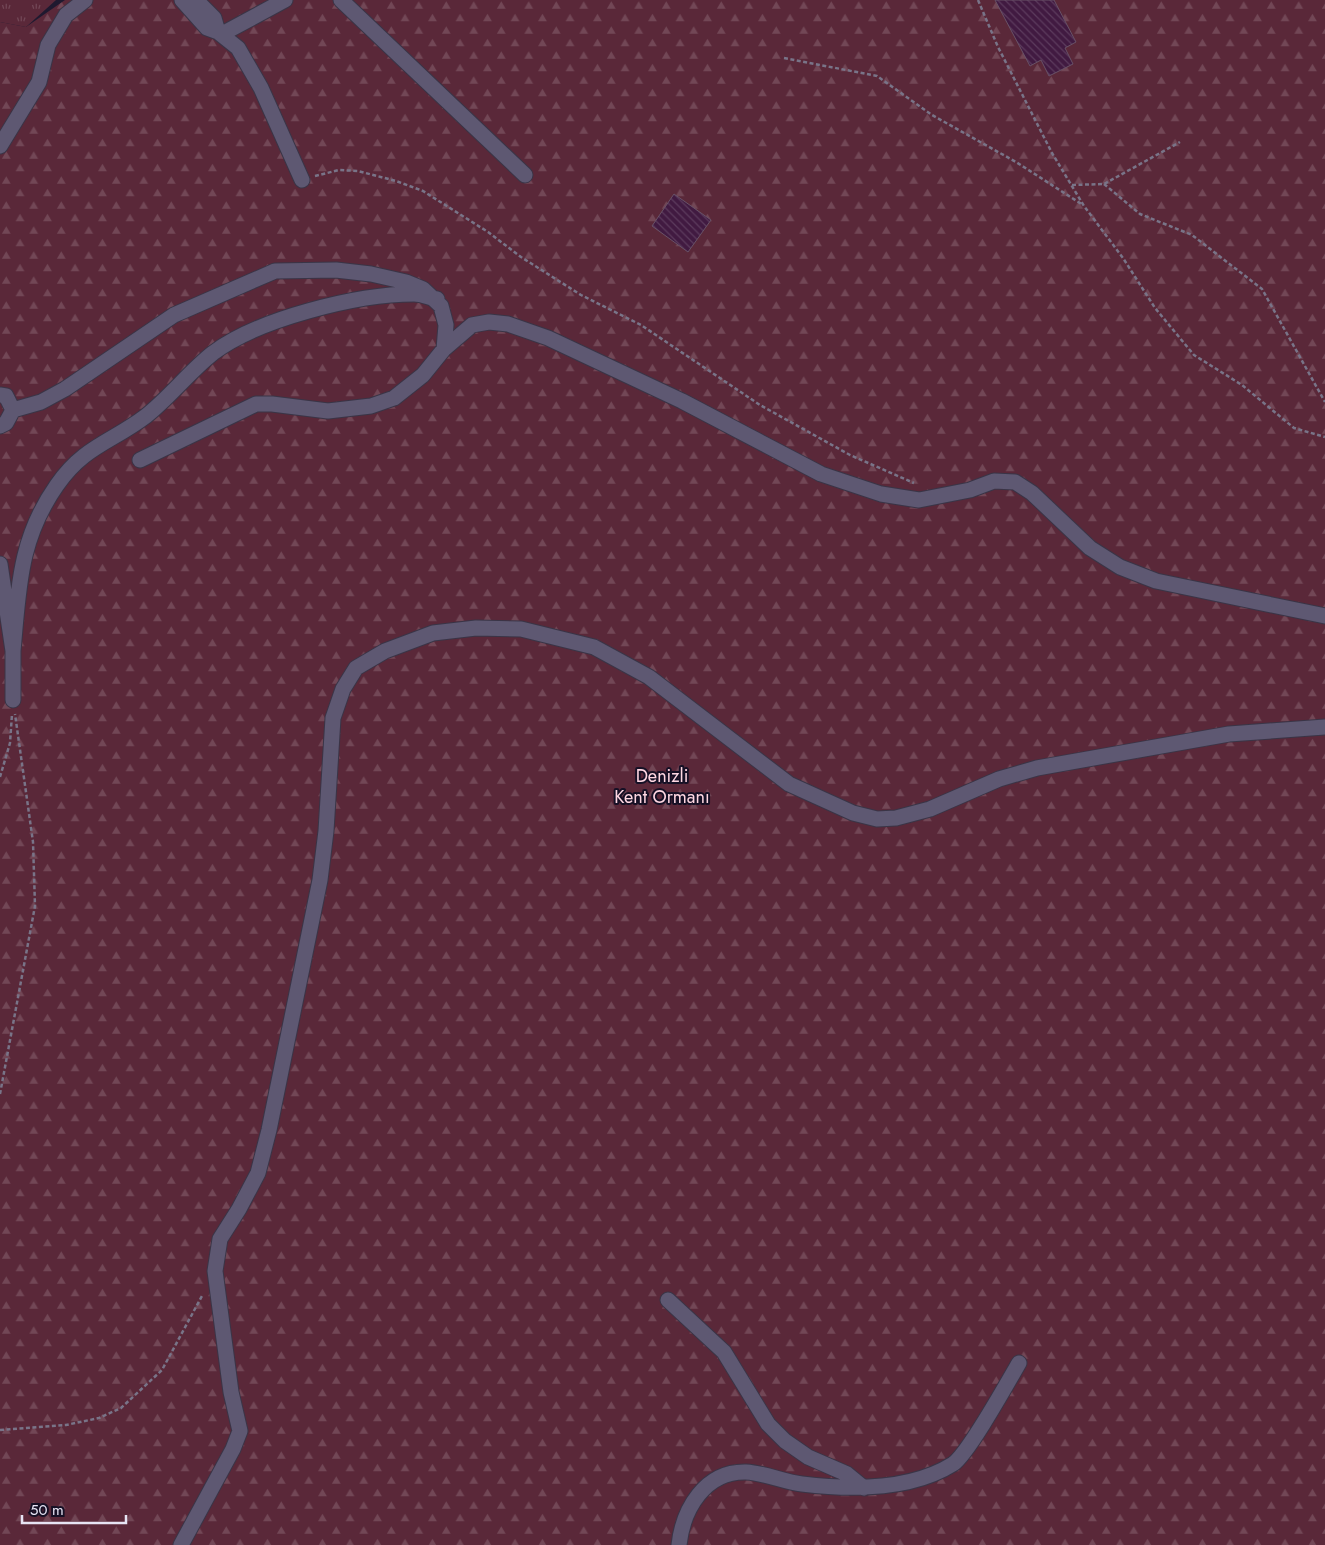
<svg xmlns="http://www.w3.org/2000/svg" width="1325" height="1545" viewBox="0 0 1325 1545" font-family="Jost,sans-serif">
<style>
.grass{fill:url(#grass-tufts)}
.forest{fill:url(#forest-firs)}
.building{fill:url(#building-back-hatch);stroke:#685267}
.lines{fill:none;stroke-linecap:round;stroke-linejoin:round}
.minor-casing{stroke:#3a3547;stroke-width:17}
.path{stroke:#797488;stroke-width:2.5;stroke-dasharray:4 2.5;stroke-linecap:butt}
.minor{stroke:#5e5872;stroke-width:15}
.labels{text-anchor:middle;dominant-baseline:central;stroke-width:4;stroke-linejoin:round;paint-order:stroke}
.park-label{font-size:18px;fill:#ffd7e2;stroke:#161025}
</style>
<defs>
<pattern id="grass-tufts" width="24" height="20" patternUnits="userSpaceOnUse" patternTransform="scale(1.25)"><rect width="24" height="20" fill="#5a2839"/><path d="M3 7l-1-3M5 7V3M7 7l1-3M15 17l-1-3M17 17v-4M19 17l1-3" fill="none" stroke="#724756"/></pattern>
<pattern id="forest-firs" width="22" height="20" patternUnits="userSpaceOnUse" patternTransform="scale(1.25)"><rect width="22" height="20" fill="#5a2839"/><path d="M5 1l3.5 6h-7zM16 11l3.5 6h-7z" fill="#724756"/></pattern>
<pattern id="building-back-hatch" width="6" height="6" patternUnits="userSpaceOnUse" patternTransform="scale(1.25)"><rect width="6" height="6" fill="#411a41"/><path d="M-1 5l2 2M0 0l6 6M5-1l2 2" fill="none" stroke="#5c3b5d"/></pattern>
</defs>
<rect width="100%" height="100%" fill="#1f192f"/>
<path class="grass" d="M0 0H56L26 27 0 22Z"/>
<path class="forest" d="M65 0H1325V1545H0V22L26 27Z"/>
<path class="building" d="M995 0H1054L1076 42 1065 48 1073 64 1049 76 1041 60 1030 66Z
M674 194 711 220 688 252 652 226Z"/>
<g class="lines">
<g class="minor-casing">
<path id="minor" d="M182 0 207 28 218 32 238 48 261 88 302 180
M196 0 214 18 218 32
M341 0 525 175
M222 34 285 0
M0 146 39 82 48 45 66 15 85 0
M0 395 6 396 13 410 41 402 65 389 174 315 275 271 336 270 371 274 406 282 423 289 441 306 446 325 444 349
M0 426 6 423 13 410
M140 460 256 404H272L328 411 371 406 394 398 423 375 444 349 472 325 489 322 508 324 548 338 682 401 821 474 881 494 919 500 970 490 994 481 1015 482 1032 493 1090 548 1120 567 1156 581 1325 616
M0 564 13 651V700
M13 651C19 587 19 539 57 485 84 446 112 442 146 416 170 397 189 372 213 353 258 319 357 294 414 294 422 294 430 298 437 299
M668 1300 724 1352 768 1424 785 1441 808 1457 847 1474 864 1488
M181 1545 233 1449 240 1431 231 1392 215 1271 220 1239 239 1209 258 1173 269 1130 320 880 326 831 333 718 343 689 356 668 385 651 433 633 476 628 521 629 594 647 649 677 789 784 853 813 877 819 896 818 930 809 999 779 1037 768 1229 734 1325 727
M679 1545C683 1509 705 1471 746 1472 765 1473 784 1482 802 1484 851 1490 910 1491 953 1464 968 1454 1008 1382 1019 1363"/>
</g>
<path class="path" d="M978 0 998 47 1052 153 1084 206 1123 258 1155 308 1194 355 1242 385 1294 428 1325 437
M784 58 877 76 932 115 1016 162 1083 205
M315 176 339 170 358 171 396 181 423 191 488 232 521 257 581 295 641 325 760 405 850 455 914 483
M1104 184 1140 214 1192 235 1262 289 1325 402
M1072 185 1104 184 1180 142
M0 777 10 743 12 714
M0 1094 35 906 33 842 15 714
M0 1430 66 1425 99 1418 121 1408 162 1370 203 1294"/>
<use href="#minor" class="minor"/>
</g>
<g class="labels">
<g class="park-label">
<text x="662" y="776">Denizli<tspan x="662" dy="21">Kent Ormanı</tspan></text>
</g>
</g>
<path d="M22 1515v8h104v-8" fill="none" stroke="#e7e4f4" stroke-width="2.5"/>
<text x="30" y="1515" font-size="15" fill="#e7e4f4" stroke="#161025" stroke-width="4" paint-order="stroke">50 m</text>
</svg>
